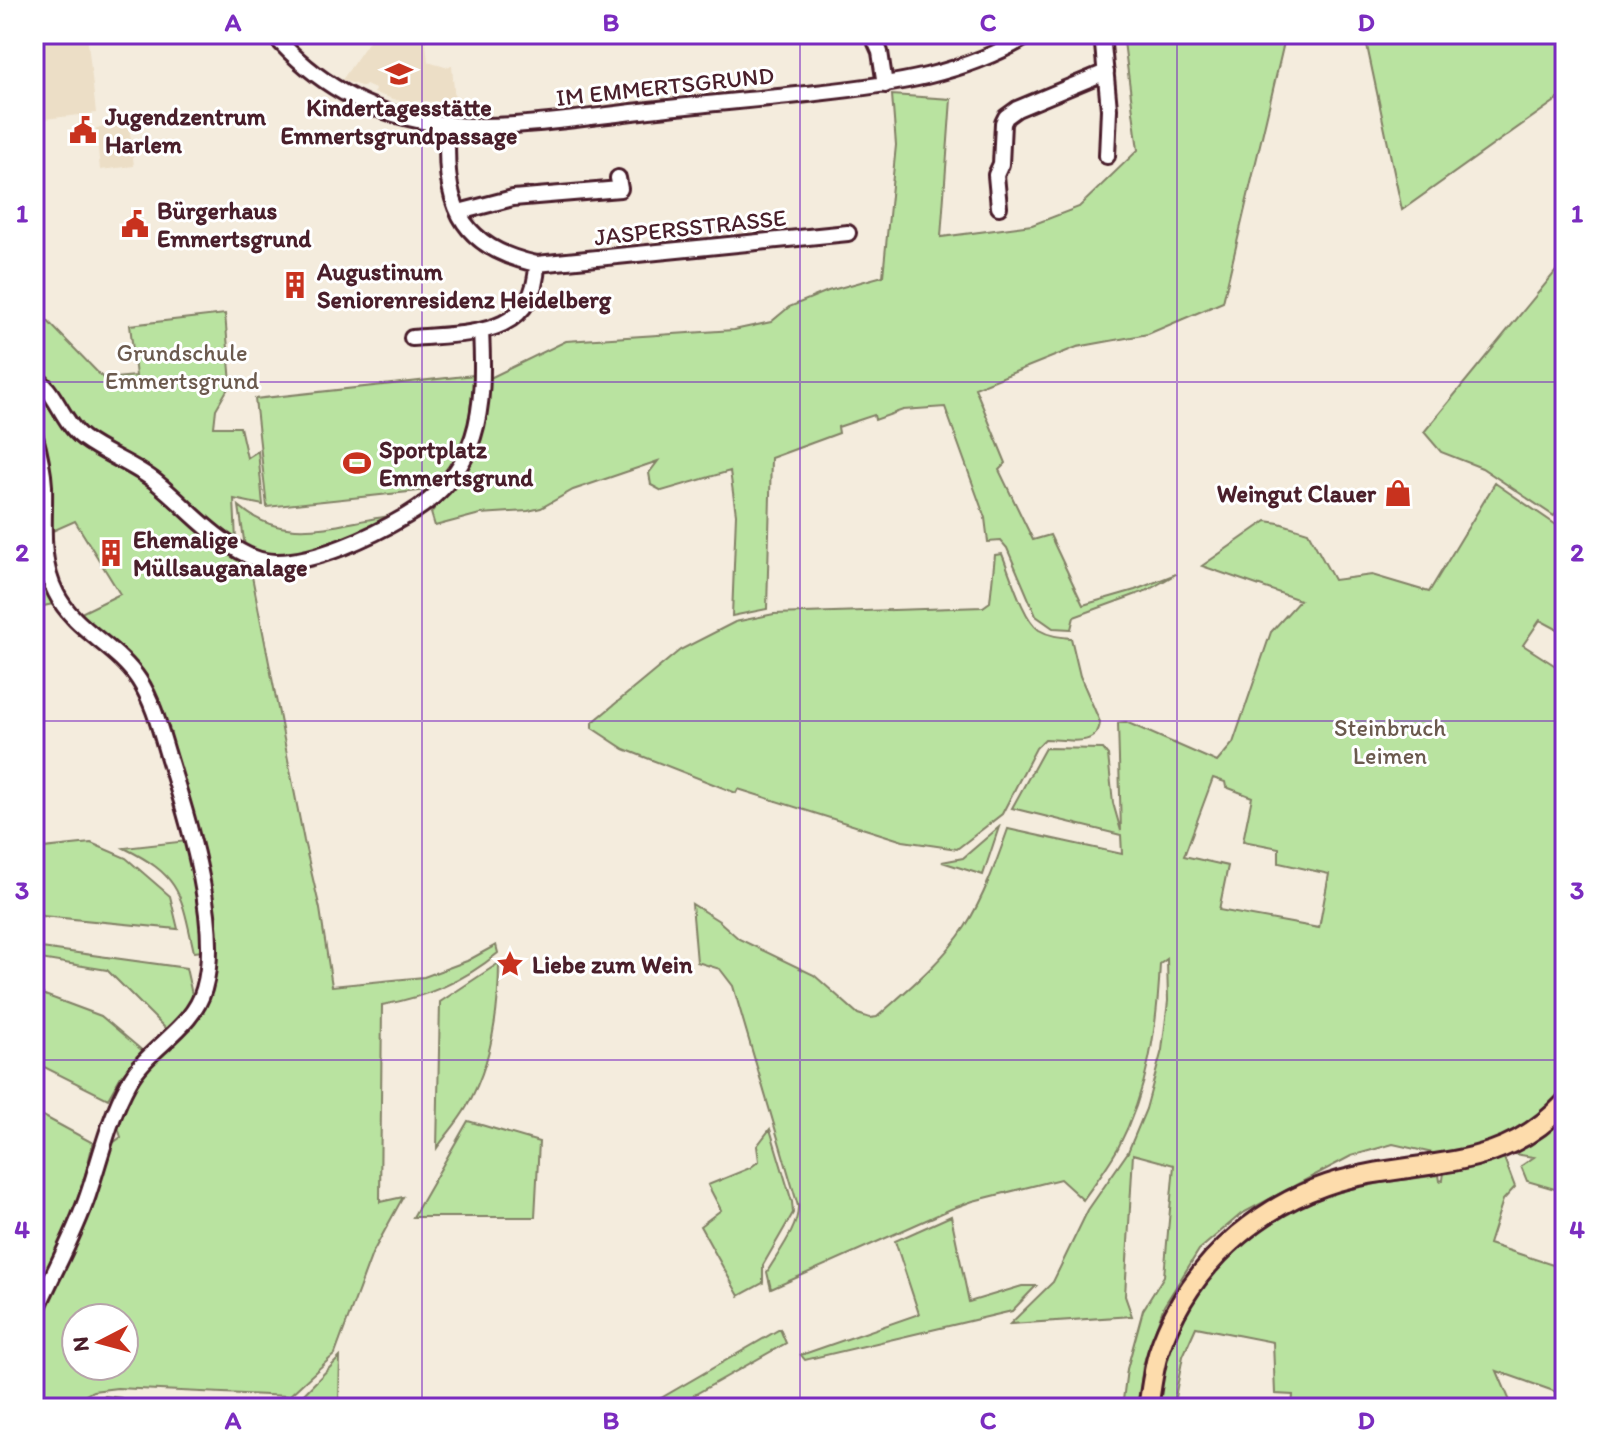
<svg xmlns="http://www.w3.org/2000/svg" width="1599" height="1442" viewBox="0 0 1599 1442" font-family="Itim,sans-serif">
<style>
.built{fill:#ecdec6}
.green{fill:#b9e3a0;stroke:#828166;stroke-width:2;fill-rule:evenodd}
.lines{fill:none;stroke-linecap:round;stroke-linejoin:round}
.minor-casing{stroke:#4a1f2b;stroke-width:20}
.major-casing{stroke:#4a1f2b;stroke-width:24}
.minor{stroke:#fff;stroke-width:14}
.major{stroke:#fddcac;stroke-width:18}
.grid{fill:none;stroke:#7b2cbf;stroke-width:2;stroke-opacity:0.55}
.labels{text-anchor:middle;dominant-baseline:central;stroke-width:6;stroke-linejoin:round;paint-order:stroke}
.street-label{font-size:24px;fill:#4a1f2b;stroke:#fff}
.poi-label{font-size:24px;font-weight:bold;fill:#4a1f2b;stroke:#fff;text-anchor:start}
.park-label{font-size:24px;fill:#6b5a4e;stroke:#fff}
.neatline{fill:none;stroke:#7b2cbf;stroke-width:3}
.grid-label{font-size:26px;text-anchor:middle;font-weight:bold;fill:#7b2cbf}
</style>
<rect width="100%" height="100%" fill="#f4ecdd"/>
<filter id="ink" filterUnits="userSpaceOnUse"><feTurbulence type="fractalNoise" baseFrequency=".0125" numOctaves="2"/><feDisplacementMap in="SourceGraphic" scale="16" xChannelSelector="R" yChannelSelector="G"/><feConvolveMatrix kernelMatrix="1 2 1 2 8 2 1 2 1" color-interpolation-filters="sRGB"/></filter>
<g filter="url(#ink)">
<path class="built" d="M34 34H87L96 113 36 120 34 116Z
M374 34H425L428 62 445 67 452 66 455 102 400 101 374 93 375 89 366 85 364 87 342 80Z
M129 125 134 166 100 170 96 128Z"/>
<path class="green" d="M1123 34H1286L1223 302 1148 334 1077 347 975 388 1006 463 999 470 1033 540 1050 535 1083 605 1135 590 1176 574 1148 590 1074 617 1071 629 1053 628 1036 616 1007 548 1001 541 988 542 985 518 945 407 903 410 875 420 874 415 838 427 839 433 771 458 767 609 732 616 736 514 730 471 662 491 651 485 649 473 658 461 573 490 541 508 528 511 480 514 435 526 431 513 479 450 488 379 566 341 734 330 771 322 789 307 828 291 883 276 896 145 892 95 951 99 941 237 1032 225 1079 207 1138 150Z
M1419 34H1565V94L1402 210 1366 41Z
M1565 260V500L1554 516 1482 468 1441 452 1424 432Z
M34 307 104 379 136 376 130 325 225 314 231 383 216 409 214 427H240L247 458 258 451 263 505 234 499 236 541 250 566 304 841 320 909 332 986 424 977 467 961 496 945 498 953C463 982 426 997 382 1005L380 1202 403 1197 372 1254 335 1354 289 1396 117 1388 93 1391 63 1408H34V1330L106 1148 121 1137 116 1122 140 1073 206 1004 215 972 216 939 142 676 77 615 120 594 75 521 41 536 58 603 34 608ZM76 1318H124V1366H76Z
M475 375 466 437 437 489 267 507 255 399Z
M1495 483 1565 531V622L1562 632 1540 620 1523 645 1565 672V1192L1527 1181 1521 1166 1534 1157 1494 1151 1493 1161 1504 1158 1515 1187 1503 1200 1489 1244 1565 1269V1395L1497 1371 1513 1408H1502L1499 1402 1451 1408 1369 1405 1368 1408H1292L1293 1395 1275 1394 1273 1342 1196 1327 1183 1356 1173 1408H1155C1156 1368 1187 1291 1216 1263 1242 1238 1278 1212 1313 1200 1354 1185 1396 1181 1439 1175L1440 1181 1443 1180 1446 1156 1393 1144 1351 1156 1241 1214 1199 1250 1164 1306 1143 1365 1138 1408H1122L1127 1369 1143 1310 1164 1276 1174 1165 1133 1154 1125 1296 1132 1316 1010 1324 1053 1282 1088 1210 1128 1152 1146 1109 1162 1050 1168 1001 1167 959 1160 964C1157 1029 1148 1090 1118 1148 1108 1166 1095 1183 1083 1200L1060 1179 973 1201 951 1209 771 1289 767 1272C778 1253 799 1227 798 1206L733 986 720 969 697 962 692 904 719 921 739 939 814 975 858 1014 870 1018 877 1017C908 989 942 962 965 927 984 897 996 863 1008 829L1122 854 1121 835 1012 808 1045 748 1103 749 1108 755 1113 803 1121 831 1118 723 1126 722 1217 762 1233 743 1271 632 1300 600 1202 566 1266 521 1279 523 1308 532 1334 580 1372 575 1429 592ZM1213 778 1225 782 1226 787 1252 797 1243 841 1279 848V863L1329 874 1319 928 1219 910 1228 866 1184 856Z
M239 506C288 549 342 520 399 515 357 535 290 571 245 547Z
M1002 554C1010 573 1023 619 1039 630 1049 636 1060 637 1071 638L1080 676 1100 722C1098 749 1065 739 1045 739L1036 748 1002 814 957 849 903 841 738 789 736 793 624 749 592 728V723L680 650 735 622 774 614 983 607 990 602 995 555Z
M999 827 983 875 942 862 963 858Z
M187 841 201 917 203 951 194 952C181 894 181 876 124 848Z
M91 843 126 858 170 896 178 929 42 916 34 902V849Z
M34 947 186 968 193 999 183 1016 168 1031 107 970 34 958Z
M499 963C499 1012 491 1065 466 1108 458 1122 446 1135 437 1148L440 1002Z
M34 991 101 1016 144 1052 121 1076 108 1099 34 1062Z
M34 1111 93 1143 78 1204 44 1286 34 1285Z
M468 1121 539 1142 535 1217H413Z
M770 1129 792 1202 793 1213 763 1265V1283L739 1296 700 1226 721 1210 708 1185 750 1168 759 1161 757 1146Z
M951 1216 969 1302 1022 1286H1036L1012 1311 805 1360 801 1355 919 1314 895 1241Z
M780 1329 786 1343 671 1408H644Z
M340 1357 339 1401 300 1398Z
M105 1396 121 1398 122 1408H76Z"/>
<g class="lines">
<g class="minor-casing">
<path id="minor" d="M273 34C314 81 366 112 428 122 498 134 588 116 659 109 711 103 764 99 816 93 891 85 965 75 1031 34
M872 34 880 52 885 85
M1102 34 1109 109 1107 156
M448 124C443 200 456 247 537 264
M999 207 996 175 1001 164 1003 123 1006 117 1017 109 1106 72
M459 212 513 198 620 189 618 178
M412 338C468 333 535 338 537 264L848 233
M34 377C55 389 62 422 83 438 106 455 134 464 156 482 181 502 203 528 230 545 243 554 259 562 275 562 316 563 372 536 406 516 481 473 485 409 481 331
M34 433C39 451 43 468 44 486 45 522 39 560 56 593 74 630 117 646 139 680 154 703 161 733 169 759 188 820 222 927 204 989 193 1029 148 1047 129 1082 109 1118 101 1156 88 1195 74 1237 51 1276 34 1316"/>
</g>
<g class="major-casing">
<path id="major" d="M1148 1408C1151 1390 1153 1371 1158 1354 1189 1259 1272 1191 1369 1174 1446 1160 1507 1165 1565 1103"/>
</g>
<use href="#minor" class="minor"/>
<use href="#major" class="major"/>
</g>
</g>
<path class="grid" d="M422 34V1408M800 34V1408M1177 34V1408M34 382H1565M34 721H1565M34 1060H1565"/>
<defs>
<g id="school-bare" transform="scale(2.16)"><path d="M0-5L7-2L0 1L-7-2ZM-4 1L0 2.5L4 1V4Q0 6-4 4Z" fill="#c8321e" stroke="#fff" stroke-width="2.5" paint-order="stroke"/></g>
<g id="civic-bare" transform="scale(2.16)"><path d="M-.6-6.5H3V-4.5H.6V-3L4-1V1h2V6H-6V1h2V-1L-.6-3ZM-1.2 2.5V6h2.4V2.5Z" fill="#c8321e" stroke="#fff" stroke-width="2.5" paint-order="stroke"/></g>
<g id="building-bare" transform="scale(2.16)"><path d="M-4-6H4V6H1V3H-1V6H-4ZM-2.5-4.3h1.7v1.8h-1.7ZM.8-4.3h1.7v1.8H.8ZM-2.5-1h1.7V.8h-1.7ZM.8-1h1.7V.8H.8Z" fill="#c8321e" stroke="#fff" stroke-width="2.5" paint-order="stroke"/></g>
<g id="stadium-bare" transform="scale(2.16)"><path d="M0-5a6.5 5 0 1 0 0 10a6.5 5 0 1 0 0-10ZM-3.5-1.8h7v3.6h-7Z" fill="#c8321e" stroke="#fff" stroke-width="2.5" paint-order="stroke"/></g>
<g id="shop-bare" transform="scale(2.16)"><path d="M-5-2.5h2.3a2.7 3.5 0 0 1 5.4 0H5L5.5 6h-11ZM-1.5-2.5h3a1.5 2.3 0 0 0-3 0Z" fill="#c8321e" stroke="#fff" stroke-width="2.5" paint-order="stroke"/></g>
<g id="sight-bare" transform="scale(2.16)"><path d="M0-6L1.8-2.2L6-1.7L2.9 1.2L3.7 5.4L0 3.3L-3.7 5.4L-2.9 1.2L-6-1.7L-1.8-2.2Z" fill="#c8321e" stroke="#fff" stroke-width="2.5" paint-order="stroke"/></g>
</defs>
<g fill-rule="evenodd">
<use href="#school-bare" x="399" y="74"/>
<use href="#civic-bare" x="83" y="130"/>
<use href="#civic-bare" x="135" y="224"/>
<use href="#building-bare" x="295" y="285"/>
<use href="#stadium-bare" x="357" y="463"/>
<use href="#shop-bare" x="1398" y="493"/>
<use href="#building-bare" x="111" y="553"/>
<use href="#sight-bare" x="510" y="964"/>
</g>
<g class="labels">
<g class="street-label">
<text transform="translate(665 86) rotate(-6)">IM EMMERTSGRUND</text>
<text transform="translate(690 227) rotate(-6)">JASPERSSTRASSE</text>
</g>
<g class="poi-label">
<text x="399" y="107" text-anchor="middle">Kindertagesstätte<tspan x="399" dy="28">Emmertsgrundpassage</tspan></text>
<text x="105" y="116">Jugendzentrum<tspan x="105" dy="28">Harlem</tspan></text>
<text x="157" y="210">Bürgerhaus<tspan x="157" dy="28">Emmertsgrund</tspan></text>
<text x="317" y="271">Augustinum<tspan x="317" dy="28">Seniorenresidenz Heidelberg</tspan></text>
<text x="379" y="449">Sportplatz<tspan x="379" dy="28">Emmertsgrund</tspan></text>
<text x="1376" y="493" text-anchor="end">Weingut Clauer</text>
<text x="133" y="539">Ehemalige<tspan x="133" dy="28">Müllsauganalage</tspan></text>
<text x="532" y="964">Liebe zum Wein</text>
</g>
<g class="park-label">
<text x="182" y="352">Grundschule<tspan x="182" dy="28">Emmertsgrund</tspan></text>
<text x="1390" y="727">Steinbruch<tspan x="1390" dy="28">Leimen</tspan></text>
</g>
</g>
<rect width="1599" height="1442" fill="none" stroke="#fff" stroke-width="88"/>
<g transform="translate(100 1342) rotate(264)"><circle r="38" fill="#ffffff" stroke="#b7a5aa" stroke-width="2"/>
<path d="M0-6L14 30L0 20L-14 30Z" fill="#c8321e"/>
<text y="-12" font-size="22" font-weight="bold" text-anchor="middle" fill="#4a1f2b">N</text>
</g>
<rect x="44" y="44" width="1511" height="1354" class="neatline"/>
<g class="grid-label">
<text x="233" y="31">A</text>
<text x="611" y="31">B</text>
<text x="988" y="31">C</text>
<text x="1366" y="31">D</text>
<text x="22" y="222">1</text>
<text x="1577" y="222">1</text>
<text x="22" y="561">2</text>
<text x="1577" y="561">2</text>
<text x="22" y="899">3</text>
<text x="1577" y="899">3</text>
<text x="22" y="1238">4</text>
<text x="1577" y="1238">4</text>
<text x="233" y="1429">A</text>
<text x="611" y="1429">B</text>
<text x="988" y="1429">C</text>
<text x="1366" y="1429">D</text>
</g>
</svg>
